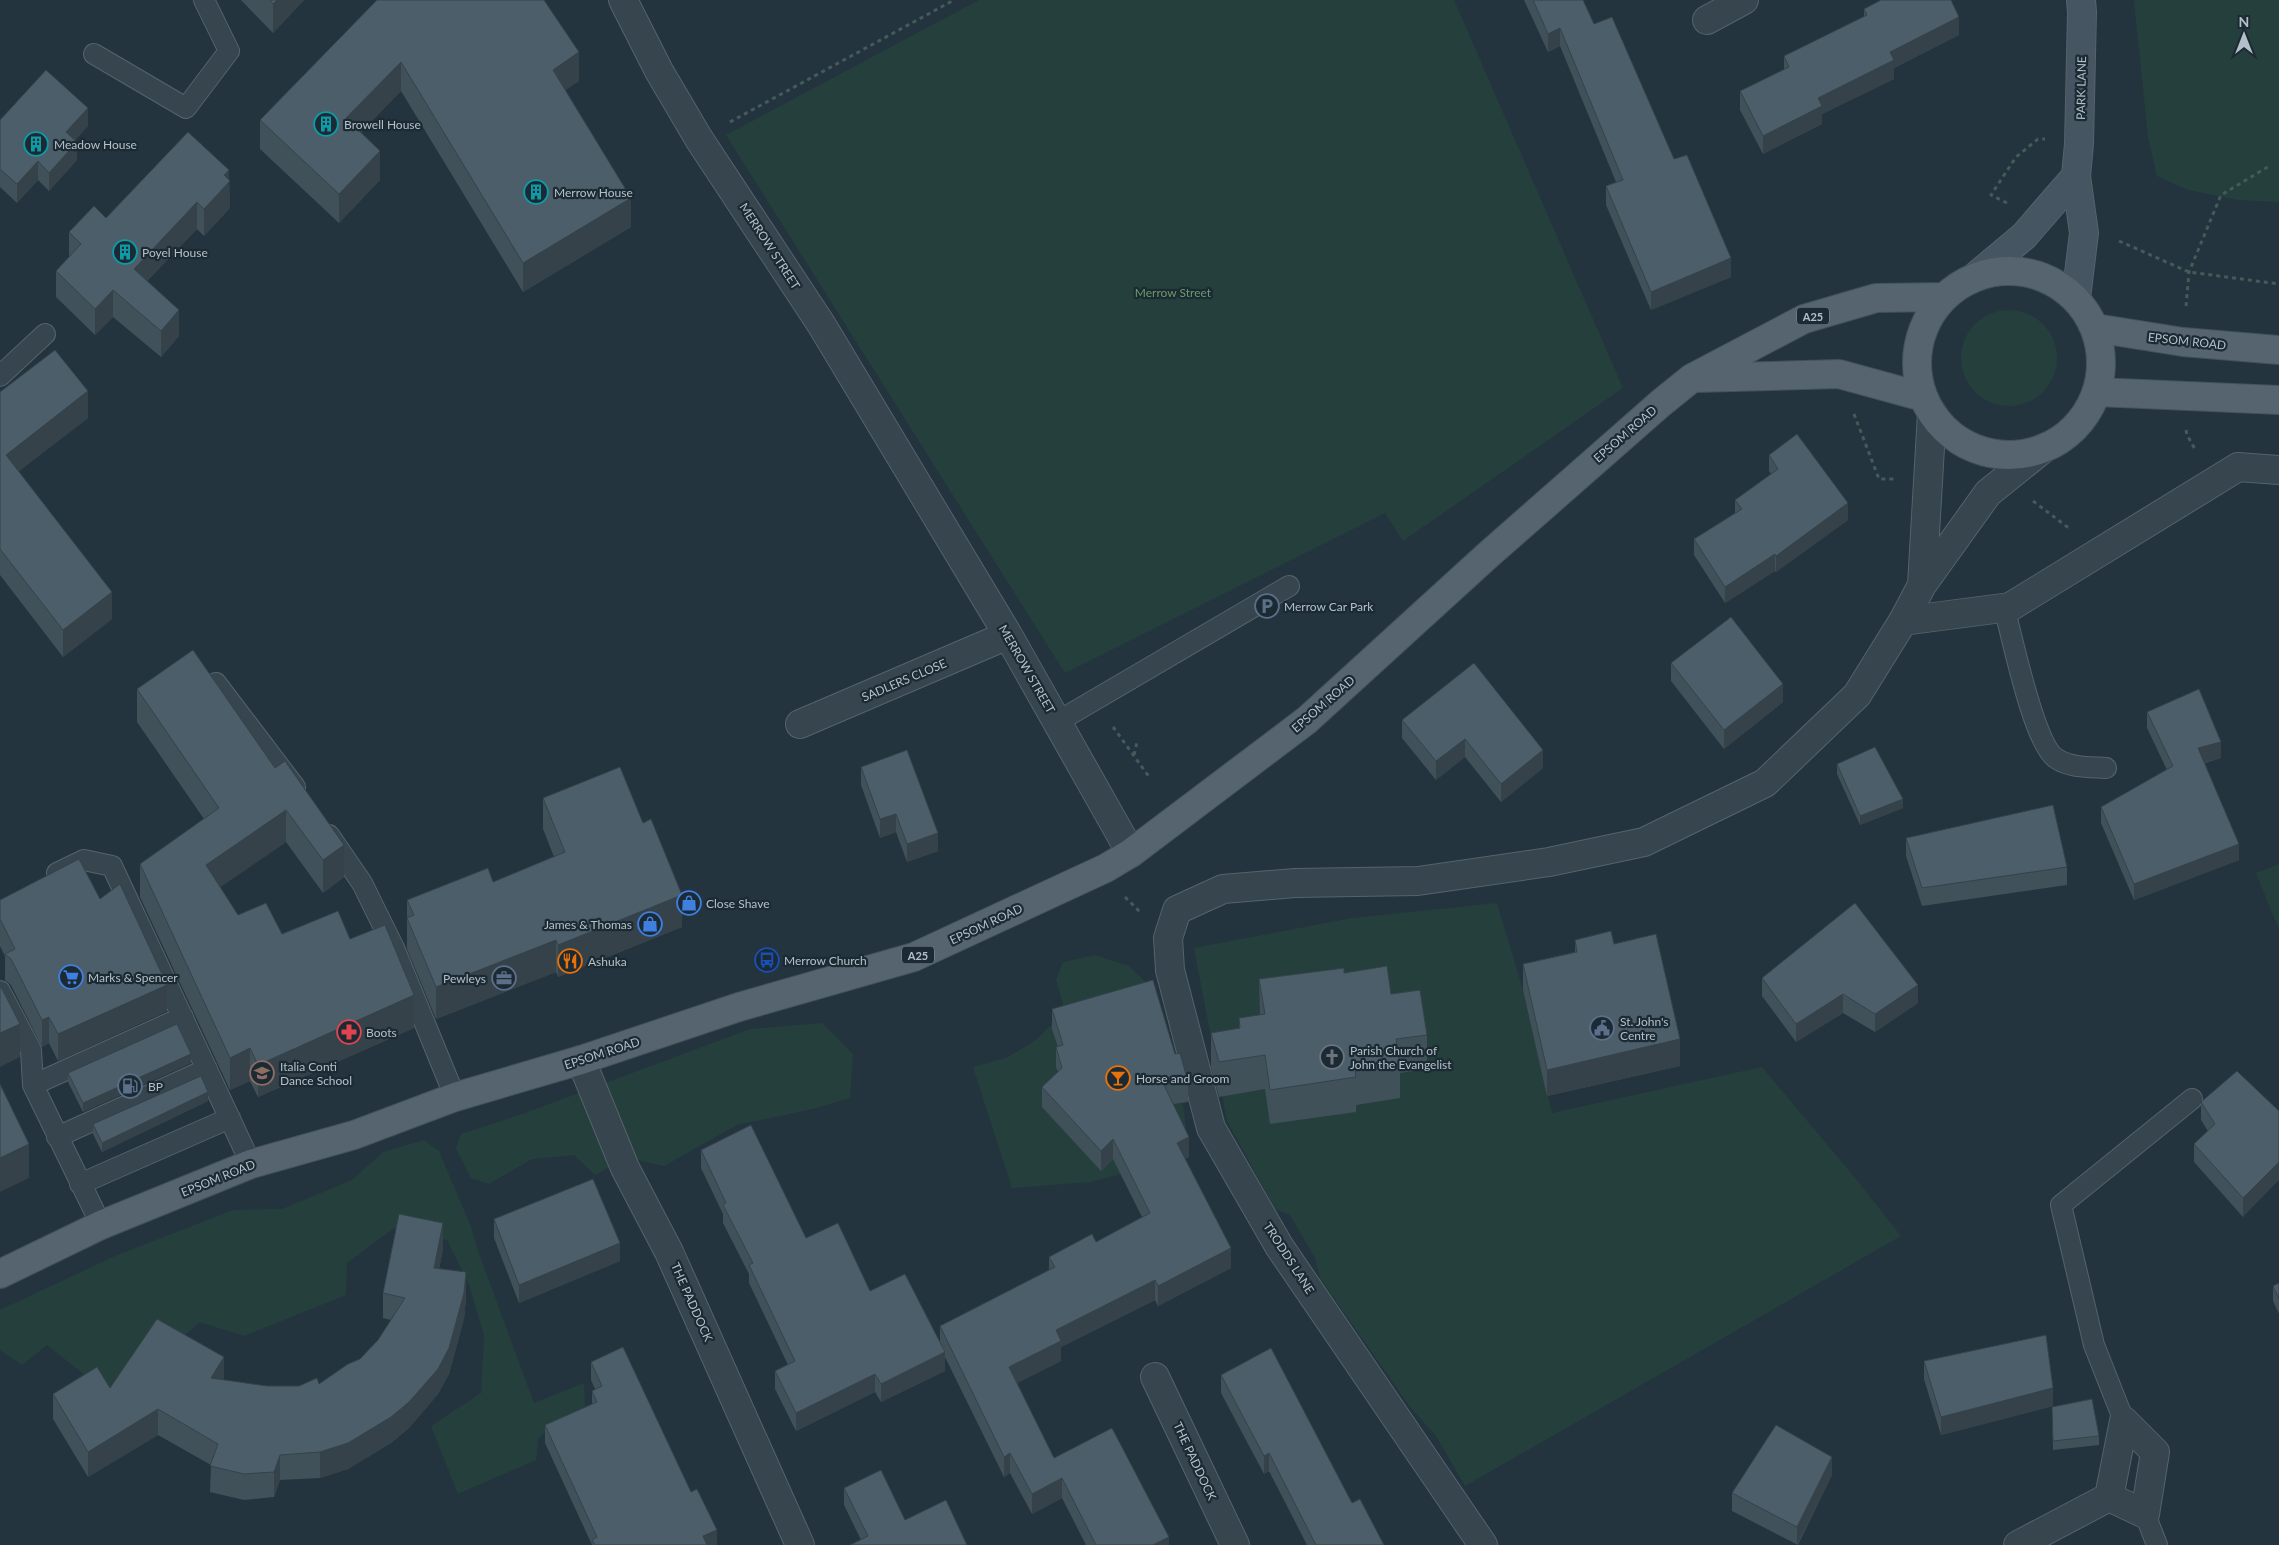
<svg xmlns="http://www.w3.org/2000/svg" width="2279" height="1545" viewBox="0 0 2279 1545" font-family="Lato,sans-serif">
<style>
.green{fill:#253f3d}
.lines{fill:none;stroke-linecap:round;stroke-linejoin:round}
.service-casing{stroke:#55636c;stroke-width:22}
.minor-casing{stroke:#55636c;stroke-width:30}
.tertiary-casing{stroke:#55636c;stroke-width:30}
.secondary-casing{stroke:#55636c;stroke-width:30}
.primary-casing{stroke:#43515a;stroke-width:30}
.path{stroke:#435b59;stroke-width:3;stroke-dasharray:4 4;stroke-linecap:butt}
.service{stroke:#37454e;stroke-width:20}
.minor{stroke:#37454e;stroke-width:28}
.tertiary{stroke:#37454e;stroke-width:28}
.secondary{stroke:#455561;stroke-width:28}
.primary{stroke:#55646e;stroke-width:28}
.wall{fill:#41515a}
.shaded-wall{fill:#35424a}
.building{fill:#4c5e69;stroke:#35424a}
.labels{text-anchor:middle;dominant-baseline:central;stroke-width:4.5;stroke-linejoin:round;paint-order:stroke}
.shield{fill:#1c2a33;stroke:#86939c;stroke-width:1}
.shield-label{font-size:11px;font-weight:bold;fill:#b3c0c9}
.street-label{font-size:12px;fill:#b3c0c9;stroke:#1c2a33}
.poi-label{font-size:12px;fill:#b3c0c9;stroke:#1c2a33;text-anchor:start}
.park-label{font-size:12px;fill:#699b6b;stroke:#1c2a33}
</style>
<rect width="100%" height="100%" fill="#23343e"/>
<path class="green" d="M979 0H1454L1623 388 1403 541 1385 513 1065 673 726 135Z
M2134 0H2279V202L2239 200 2188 190 2157 176 2148 137Z
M1961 358a48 48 0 1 1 96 0a48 48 0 1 1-96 0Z
M2279 864V930L2256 873Z
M1497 903 1523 990 1552 1113 1762 1067 1856 1179 1901 1236 1465 1486 1436 1436 1410 1407 1320 1278 1315 1258 1290 1215 1275 1209 1227 1121 1194 948 1352 918Z
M1095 955 1129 966 1147 983 1182 1097 1187 1135 1117 1166 1121 1174 1090 1182 1012 1188 973 1067 1006 1058 1036 1040 1065 1011 1056 980 1063 962Z
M822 1023 853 1054 850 1098 817 1108 737 1125 664 1166 627 1158 595 1175 574 1155 532 1159 489 1184 471 1178 456 1148 461 1134 525 1113 750 1029Z
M424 1140 439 1151 471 1227 478 1251 534 1403 584 1383 585 1409 552 1427 538 1439 536 1460 458 1494 431 1426 481 1393 484 1335 469 1285 447 1240 394 1228 347 1263 346 1295 244 1336 200 1322 175 1344 116 1386 101 1388 47 1345 22 1365 0 1350V1310L115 1256 233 1210 282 1209 352 1180 383 1152Z"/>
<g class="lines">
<g class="service-casing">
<path id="service" d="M94 54 186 108 229 51 204 0
M0 376 45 334
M2004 607C2012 636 2034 746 2057 759 2071 768 2090 767 2106 768
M216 683 295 787
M1057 722 1289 586
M329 835 362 883 394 948 455 1097
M57 873 84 860 112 866 251 1164
M0 991 31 1050 33 1085 101 1225
M33 1085 183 1017
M57 1137 207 1069
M80 1184 230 1118
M2124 1421 2094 1345 2061 1205 2192 1099
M2145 1514 2157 1545"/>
</g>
<g class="minor-casing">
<path id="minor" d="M623 0 659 71 699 139 821 324 1008 635 1131 853
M1707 20 1744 0
M1903 621 2010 607 2238 467 2279 470
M800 724 1008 635
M581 1060 625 1168 669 1252 800 1545
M1155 1377 1235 1545
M2124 1421 2155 1452 2145 1514 2109 1497Z
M2018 1545 2109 1497"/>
</g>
<g class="tertiary-casing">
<path id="tertiary" d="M1922 585 1932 413
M1483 1545 1279 1246 1211 1128 1170 970 1168 938 1177 910 1223 889 1295 883 1418 881 1549 862 1644 842 1765 783 1857 695 1903 621 1922 585 1988 493 2044 448"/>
</g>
<g class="secondary-casing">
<path id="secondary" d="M1975 277 2024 236 2076 176
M2076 298 2084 233 2076 176 2079 144 2082 12 2081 0"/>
</g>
<g class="primary-casing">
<path id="primary" d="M1917 363a92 92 0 1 1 184 0a92 92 0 1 1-184 0Z
M2095 328 2183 342 2279 350
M1696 378 1839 374 1923 397
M2097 392 2279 400
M0 1274 101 1225 251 1164 354 1135 455 1097 581 1060 739 1007 914 957 1106 868 1131 853 1307 720 1488 555 1661 403 1692 378 1804 319 1876 298 1945 297"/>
</g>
<path class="path" d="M730 122 954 0
M2007 203 1991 195 2016 157 2038 139H2045
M2119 241 2189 272 2279 284
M2186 306 2189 272 2221 195 2271 165
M1854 414 1879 479H1894
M2186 430 2187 435 2196 451
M2033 501 2070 529
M1113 727 1150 778
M1134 755 1137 742
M1125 897 1140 912"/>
<use href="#service" class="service"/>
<use href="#minor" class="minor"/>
<use href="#tertiary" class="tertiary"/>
<use href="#secondary" class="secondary"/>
<use href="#primary" class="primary"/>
</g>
<path class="wall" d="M241 0H304L273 33Z
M377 0 579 81 565 90 631 227 523 292 401 91 361 132 380 180 339 223 260 149V120Z
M1524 0H1583L1594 24 1674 159 1731 277 1651 310 1606 205V186L1616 182 1560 46 1548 52Z
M1864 9 1959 35 1894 68V79L1822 114V124L1763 154 1740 110V91L1784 70V56L1864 17Z
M0 120 88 126 75 140 77 160 49 191 38 180 17 203 0 187Z
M229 180 230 208 204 236 197 229 147 281 179 336 161 357 113 317 95 335 56 297V271L69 257V232L106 218Z
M0 392 88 418 19 471 112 619 63 657 0 575Z
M1769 455 1848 520 1776 572 1775 571 1725 603 1694 555V539L1735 513V500L1771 474 1769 471Z
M193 650 344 877 323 893 286 842 220 887 238 915 282 934 350 939 414 1028 258 1097 250 1081 230 1090 140 897V864L204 819 137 722V689Z
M1474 663 1543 768 1501 802 1465 757 1436 780 1402 738V720Z
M1671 663 1783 702 1724 749 1671 681Z
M2147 712 2221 758 2205 763 2239 860 2134 900 2101 823V807L2167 770 2147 728Z
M1837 764 1903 808 1860 825 1837 774Z
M861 767 938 851 907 862 896 832 880 838 861 785Z
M543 798 682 927 558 977 556 972 436 1019 407 949V900L493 882 554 857 543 829Z
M1906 838 2067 867V885L1922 906 1906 856Z
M100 899 167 1011 58 1061 49 1043 42 1047 11 985 5 980V956L0 946V900Z
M1575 940 1614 944 1680 1066 1547 1096 1523 990V964L1575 952Z
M1344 973 1391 994 1427 1035V1069L1400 1073V1098L1356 1105V1112L1270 1124 1265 1089 1219 1097 1211 1067V1033L1239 1028V1018L1260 1015 1259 979Z
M1762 978 1918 1003 1875 1032 1843 1013 1796 1042 1762 996Z
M1052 1009 1175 1054 1188 1082V1102L1173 1104 1189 1157 1185 1159 1231 1268 1158 1306 1155 1300 1061 1347V1361L1017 1383 1054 1458 1169 1545H1086L1062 1498 1032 1514 1010 1473 1004 1477 945 1357V1371L881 1402 875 1392 796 1431 775 1389V1371L788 1365 749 1283V1274L723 1223V1214L701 1168V1150L870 1291 940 1342V1326L1049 1270V1257L1096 1242 1142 1217 1113 1159 1101 1171 1042 1107V1087L1058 1072 1056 1067V1047H1058L1052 1029Z
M191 1063 83 1112 68 1082V1073Z
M208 1101 102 1152 93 1134V1124Z
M2201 1102 2279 1111 2243 1217 2194 1162V1144L2208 1131 2201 1120Z
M494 1219 620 1261 519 1303 494 1238Z
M443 1249 439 1269 466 1298 464 1319 449 1374 438 1394 409 1428 391 1443 348 1469 320 1478 280 1480 274 1497 244 1500 210 1492 211 1465 158 1435 88 1477 53 1419V1394L110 1388 224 1380 267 1386H299L319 1384 360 1359 378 1340 391 1320 383 1318V1293Z
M2279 1283V1314L2273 1301V1286Z
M1924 1361 2053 1406 1941 1435 1924 1379Z
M591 1362 691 1492 717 1545H592L545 1443V1425L592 1404V1391L595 1389 591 1380Z
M1221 1375 1352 1503 1384 1545H1307L1269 1471 1264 1474 1221 1393Z
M2052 1407 2099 1436V1445L2053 1450Z
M1832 1475 1798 1545 1732 1511V1493Z
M844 1488 905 1520 967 1545 861 1540 844 1505Z"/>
<path class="shaded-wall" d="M277 0H304L273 33V4Z
M1959 17V35L1894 68V79L1822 114V124L1763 154V136L1818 98 1890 52Z
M1560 28V46L1548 52V34Z
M579 52V81L553 99V70Z
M401 62V91L346 147V118Z
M88 108V126L66 150V132Z
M77 142V160L49 191V173Z
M380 151V180L339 223V194Z
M38 161V180L17 203V184Z
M229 170 230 208 204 236V209L224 175Z
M631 198V227L523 292V263Z
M197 202V229L134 295V269Z
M1731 258V277L1651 310V292Z
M113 290V317L95 335V309Z
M179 310V336L161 357V331Z
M88 391V418L6 481V455Z
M1848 503V520L1776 572V556Z
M1775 554V571L1725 603V587Z
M112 592V619L63 657V630Z
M1783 684V702L1724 749V730Z
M1465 739V757L1436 780V761Z
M2221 742V758L2198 764V748Z
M1543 750V768L1501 802V784Z
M1903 799V808L1860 825V816Z
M286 810V842L206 897V865Z
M896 814V832L880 838V819Z
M938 833V851L907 862V844Z
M2239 844V860L2134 900V884Z
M344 845V877L323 893V860Z
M682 895V927L558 977V945Z
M556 940V972L436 1019V987Z
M167 985V1011L58 1061V1034Z
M1918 985V1003L1875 1032V1014Z
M1843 994V1013L1796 1042V1024Z
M414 995V1028L258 1097V1065Z
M49 1017V1043L42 1047V1020Z
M20 1024V1057L0 1067V1033Z
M1680 1039V1066L1547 1096V1070Z
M250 1048V1081L230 1090V1058Z
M191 1054V1063L83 1112V1103Z
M208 1092V1101L102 1152V1143Z
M1189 1137V1157L1177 1163V1143Z
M1113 1139V1159L1101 1171V1151Z
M29 1144V1178L0 1192V1158Z
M2279 1162V1180L2243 1217V1198Z
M443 1223V1249L434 1294V1268Z
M620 1243V1261L519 1303V1285Z
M1231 1248V1268L1158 1306V1286Z
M466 1272V1298L464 1319 449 1374 438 1394 409 1428 391 1443 348 1469 320 1478V1452Z
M1155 1280V1300L1061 1347V1361L1009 1387V1367L1056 1330Z
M945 1352V1371L881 1402V1384Z
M224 1357V1383L211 1378Z
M875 1374V1392L796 1431V1413Z
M2053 1388V1406L1941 1435V1417Z
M158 1409V1435L88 1477V1452Z
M1010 1453V1473L1004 1477V1457Z
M1269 1453V1471L1264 1474V1456Z
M280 1455V1480L274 1497V1472Z
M1832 1457V1475L1797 1545V1527Z
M1062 1478V1498L1032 1514V1494Z
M717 1530V1545H703V1536Z
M1169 1537V1545H1153Z"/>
<path class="building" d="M270 0H277L273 4Z
M377 0H544L579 52 553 70 631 198 523 263 401 62 346 118 380 151 339 194 260 120Z
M1533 0H1583L1594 24 1612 17 1674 159 1687 155 1731 258 1651 292 1606 186 1623 180 1560 28 1548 34Z
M1881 0H1951L1959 17 1890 52 1894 60 1818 98 1822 106 1763 136 1740 91 1789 67 1784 56 1867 15 1864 9Z
M46 70 88 108 66 132 77 142 49 173 38 161 17 184 0 169V120Z
M188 132 229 170 224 175 230 181 204 209 197 202 134 269 179 310 161 331 113 290 95 309 56 271 81 244 69 232 94 206 106 218Z
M55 350 88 391 6 455 112 592 63 630 0 549V392Z
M1797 434 1848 503 1776 556 1775 554 1725 587 1694 539 1742 509 1735 500 1778 469 1769 455Z
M1731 617 1783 684 1724 730 1671 663Z
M193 650 275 768 285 761 344 845 323 860 286 810 206 865 238 915 266 903 282 934 338 911 350 939 385 925 414 995 258 1065 250 1048 230 1058 140 864 219 808 137 689Z
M1474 663 1543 750 1501 784 1465 739 1436 761 1402 720Z
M2199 689 2221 742 2198 748 2239 844 2134 884 2101 807 2173 766 2147 712Z
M1875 747 1903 799 1860 816 1837 764Z
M907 750 938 833 907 844 896 814 880 819 861 767Z
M620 767 643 823 651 819 682 895 558 945 556 940 436 987 407 918 414 915 407 900 488 868 493 882 565 852 543 798Z
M2053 805 2067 867 1922 888 1906 838Z
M79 859 100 899 120 884 167 985 58 1034 49 1017 42 1020 11 959 5 954 15 949 0 919V900Z
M1855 903 1918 985 1875 1014 1843 994 1796 1024 1762 978Z
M1611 931 1614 944 1656 934 1680 1039 1547 1070 1523 964 1577 952 1575 940Z
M1387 966 1391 994 1420 990 1427 1035 1396 1039 1400 1064 1355 1071 1356 1077 1270 1090 1265 1055 1219 1062 1211 1033 1240 1028 1239 1018 1265 1014 1259 979 1344 968V973Z
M1153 980 1175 1054 1180 1053 1188 1082 1164 1085 1189 1137 1177 1143 1231 1248 1158 1286 1155 1280 1056 1330 1061 1341 1009 1367 1054 1458 1112 1428 1169 1537 1153 1545H1096L1062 1478 1032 1494 1010 1453 1004 1457 940 1326 1055 1267 1049 1257 1092 1234 1096 1242 1150 1213 1113 1139 1101 1151 1042 1087 1062 1068 1056 1047 1063 1045 1052 1009Z
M0 985 20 1024 0 1033Z
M177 1024 191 1054 83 1103 68 1073Z
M2237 1071 2279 1111V1162L2243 1198 2194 1144 2215 1124 2201 1102Z
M201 1076 208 1092 102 1143 93 1124Z
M0 1084 29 1144 0 1158Z
M751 1125 806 1238 838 1223 870 1291 905 1274 945 1352 881 1384 875 1374 796 1413 775 1371 795 1361 749 1265 753 1263 723 1205 726 1203 701 1150Z
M593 1179 620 1243 519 1285 494 1219Z
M399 1214 443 1223 434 1268 466 1272 464 1293 449 1348 438 1369 409 1402 391 1417 348 1443 320 1452 280 1455 274 1472 244 1474 210 1466 218 1444 158 1409 88 1452 53 1394 97 1367 110 1388 157 1319 224 1357 211 1378 267 1386H299L317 1378 319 1384 348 1364 360 1359 378 1340 405 1298 383 1293Z
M2279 1283V1299L2273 1286Z
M2046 1335 2053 1388 1941 1417 1924 1361Z
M623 1347 691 1492 697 1489 717 1530 703 1536 707 1545H595L592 1540 597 1537 545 1425 597 1402 592 1391 602 1386 591 1362Z
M1271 1348 1352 1503 1360 1499 1384 1545H1316L1269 1453 1264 1456 1221 1375Z
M2092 1399 2099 1436 2053 1441 2052 1407Z
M1776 1425 1832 1457 1797 1527 1732 1493Z
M881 1470 905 1520 946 1500 967 1545H850L868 1536 844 1488Z"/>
<defs>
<g id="building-ring" transform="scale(1.25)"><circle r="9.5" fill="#1c2a33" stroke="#0f9aa8" stroke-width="1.5"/><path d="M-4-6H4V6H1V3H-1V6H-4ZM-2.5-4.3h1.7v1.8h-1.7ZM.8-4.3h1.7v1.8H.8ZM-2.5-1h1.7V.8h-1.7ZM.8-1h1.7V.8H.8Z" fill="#0f9aa8"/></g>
<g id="parking-ring" transform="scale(1.25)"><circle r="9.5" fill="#1c2a33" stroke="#5c6f8a" stroke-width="1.5"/><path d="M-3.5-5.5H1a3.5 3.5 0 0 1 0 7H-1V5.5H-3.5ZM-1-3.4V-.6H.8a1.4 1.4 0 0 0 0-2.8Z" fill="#5c6f8a"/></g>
<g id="shop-ring" transform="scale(1.25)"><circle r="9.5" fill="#1c2a33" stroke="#3f7fe0" stroke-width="1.5"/><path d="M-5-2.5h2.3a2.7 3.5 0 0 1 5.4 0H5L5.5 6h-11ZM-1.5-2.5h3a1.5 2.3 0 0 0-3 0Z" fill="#3f7fe0"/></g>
<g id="bus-ring" transform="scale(1.25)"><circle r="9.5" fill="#1c2a33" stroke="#1a4fb4" stroke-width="1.5"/><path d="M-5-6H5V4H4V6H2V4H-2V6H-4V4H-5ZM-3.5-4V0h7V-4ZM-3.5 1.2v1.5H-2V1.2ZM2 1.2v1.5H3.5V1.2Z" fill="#1a4fb4"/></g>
<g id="restaurant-ring" transform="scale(1.25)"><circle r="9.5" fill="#1c2a33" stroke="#e8710a" stroke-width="1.5"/><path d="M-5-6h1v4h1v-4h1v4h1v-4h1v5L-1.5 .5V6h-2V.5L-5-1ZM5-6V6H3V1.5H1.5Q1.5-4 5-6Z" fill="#e8710a"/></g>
<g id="supermarket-ring" transform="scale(1.25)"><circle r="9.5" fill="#1c2a33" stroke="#3f7fe0" stroke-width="1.5"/><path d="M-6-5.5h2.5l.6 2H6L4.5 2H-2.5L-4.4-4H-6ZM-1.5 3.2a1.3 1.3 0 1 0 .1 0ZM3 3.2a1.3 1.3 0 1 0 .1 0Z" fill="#3f7fe0"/></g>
<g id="office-ring" transform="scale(1.25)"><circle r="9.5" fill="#1c2a33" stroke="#5c6f8a" stroke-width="1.5"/><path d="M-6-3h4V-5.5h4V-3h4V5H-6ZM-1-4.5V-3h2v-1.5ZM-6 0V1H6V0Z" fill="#5c6f8a"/></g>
<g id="civic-ring" transform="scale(1.25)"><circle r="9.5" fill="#1c2a33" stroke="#5c6f8a" stroke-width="1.5"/><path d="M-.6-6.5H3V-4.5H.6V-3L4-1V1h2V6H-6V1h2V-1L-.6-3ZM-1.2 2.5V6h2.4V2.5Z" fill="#5c6f8a"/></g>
<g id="pharmacy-ring" transform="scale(1.25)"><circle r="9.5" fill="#1c2a33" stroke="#e0444e" stroke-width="1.5"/><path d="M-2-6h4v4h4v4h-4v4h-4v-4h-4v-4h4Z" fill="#e0444e"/></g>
<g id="church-ring" transform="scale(1.25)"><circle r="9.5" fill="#1c2a33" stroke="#6b7280" stroke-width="1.5"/><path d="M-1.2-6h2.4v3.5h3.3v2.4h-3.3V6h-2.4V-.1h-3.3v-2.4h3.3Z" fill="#6b7280"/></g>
<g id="school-ring" transform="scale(1.25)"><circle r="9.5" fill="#1c2a33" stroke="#8d6e63" stroke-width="1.5"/><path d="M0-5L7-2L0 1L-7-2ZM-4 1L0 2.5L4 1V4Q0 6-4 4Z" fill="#8d6e63"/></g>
<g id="bar-ring" transform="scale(1.25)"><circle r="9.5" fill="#1c2a33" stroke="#e8710a" stroke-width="1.5"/><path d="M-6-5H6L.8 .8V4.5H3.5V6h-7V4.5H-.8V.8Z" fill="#e8710a"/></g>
<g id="fuel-ring" transform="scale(1.25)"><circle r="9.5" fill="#1c2a33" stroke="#5c6f8a" stroke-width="1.5"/><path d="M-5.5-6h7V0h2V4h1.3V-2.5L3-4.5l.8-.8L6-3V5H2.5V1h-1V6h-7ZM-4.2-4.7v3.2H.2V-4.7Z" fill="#5c6f8a"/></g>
</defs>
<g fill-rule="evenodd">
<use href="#building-ring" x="326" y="124"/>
<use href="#building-ring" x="36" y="144"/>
<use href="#building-ring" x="536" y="192"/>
<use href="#building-ring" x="125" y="252"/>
<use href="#parking-ring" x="1267" y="606"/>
<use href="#shop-ring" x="689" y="903"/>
<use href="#shop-ring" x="650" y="924"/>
<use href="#bus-ring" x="767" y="960"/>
<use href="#restaurant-ring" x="570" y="961"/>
<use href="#supermarket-ring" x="71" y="977"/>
<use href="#office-ring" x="504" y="978"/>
<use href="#civic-ring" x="1602" y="1028"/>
<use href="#pharmacy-ring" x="349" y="1032"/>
<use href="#church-ring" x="1332" y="1057"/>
<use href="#school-ring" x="262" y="1073"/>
<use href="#bar-ring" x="1118" y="1078"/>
<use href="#fuel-ring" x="130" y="1086"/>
</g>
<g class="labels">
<g class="shield">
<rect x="1797" y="307.5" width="32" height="17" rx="4"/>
<rect x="902" y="946.5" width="32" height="17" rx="4"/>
</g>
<g class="shield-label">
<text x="1813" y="316">A25</text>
<text x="918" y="955">A25</text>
</g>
<g class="street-label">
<text transform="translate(2081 88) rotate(-89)">PARK LANE</text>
<text transform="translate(770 246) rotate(57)">MERROW STREET</text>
<text transform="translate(2187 341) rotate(6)">EPSOM ROAD</text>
<text transform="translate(1625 434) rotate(-41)">EPSOM ROAD</text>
<text transform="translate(1027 669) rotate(60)">MERROW STREET</text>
<text transform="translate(904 680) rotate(-23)">SADLERS CLOSE</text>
<text transform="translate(1323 704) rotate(-41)">EPSOM ROAD</text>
<text transform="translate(986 924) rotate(-25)">EPSOM ROAD</text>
<text transform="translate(602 1053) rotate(-18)">EPSOM ROAD</text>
<text transform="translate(218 1178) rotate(-22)">EPSOM ROAD</text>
<text transform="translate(1289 1258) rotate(57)">TRODDS LANE</text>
<text transform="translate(692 1302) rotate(66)">THE PADDOCK</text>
<text transform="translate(1195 1461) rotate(65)">THE PADDOCK</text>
</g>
<g class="poi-label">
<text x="344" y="124">Browell House</text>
<text x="54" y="144">Meadow House</text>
<text x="554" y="192">Merrow House</text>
<text x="142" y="252">Poyel House</text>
<text x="1284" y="606">Merrow Car Park</text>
<text x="706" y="903">Close Shave</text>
<text x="632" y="924" text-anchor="end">James &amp; Thomas</text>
<text x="784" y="960">Merrow Church</text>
<text x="588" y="961">Ashuka</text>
<text x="88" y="977">Marks &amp; Spencer</text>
<text x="486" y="978" text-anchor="end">Pewleys</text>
<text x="1620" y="1021">St. John's<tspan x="1620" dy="14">Centre</tspan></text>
<text x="366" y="1032">Boots</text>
<text x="1350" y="1050">Parish Church of<tspan x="1350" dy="14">John the Evangelist</tspan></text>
<text x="280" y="1066">Italia Conti<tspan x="280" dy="14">Dance School</tspan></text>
<text x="1136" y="1078">Horse and Groom</text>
<text x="148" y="1086">BP</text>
</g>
<g class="park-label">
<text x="1173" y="292">Merrow Street</text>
</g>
</g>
<g transform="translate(2244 35)" stroke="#1c2a33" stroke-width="4" paint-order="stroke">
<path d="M0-4L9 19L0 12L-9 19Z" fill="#b3c0c9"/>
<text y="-8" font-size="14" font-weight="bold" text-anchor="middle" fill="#b3c0c9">N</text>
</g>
</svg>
